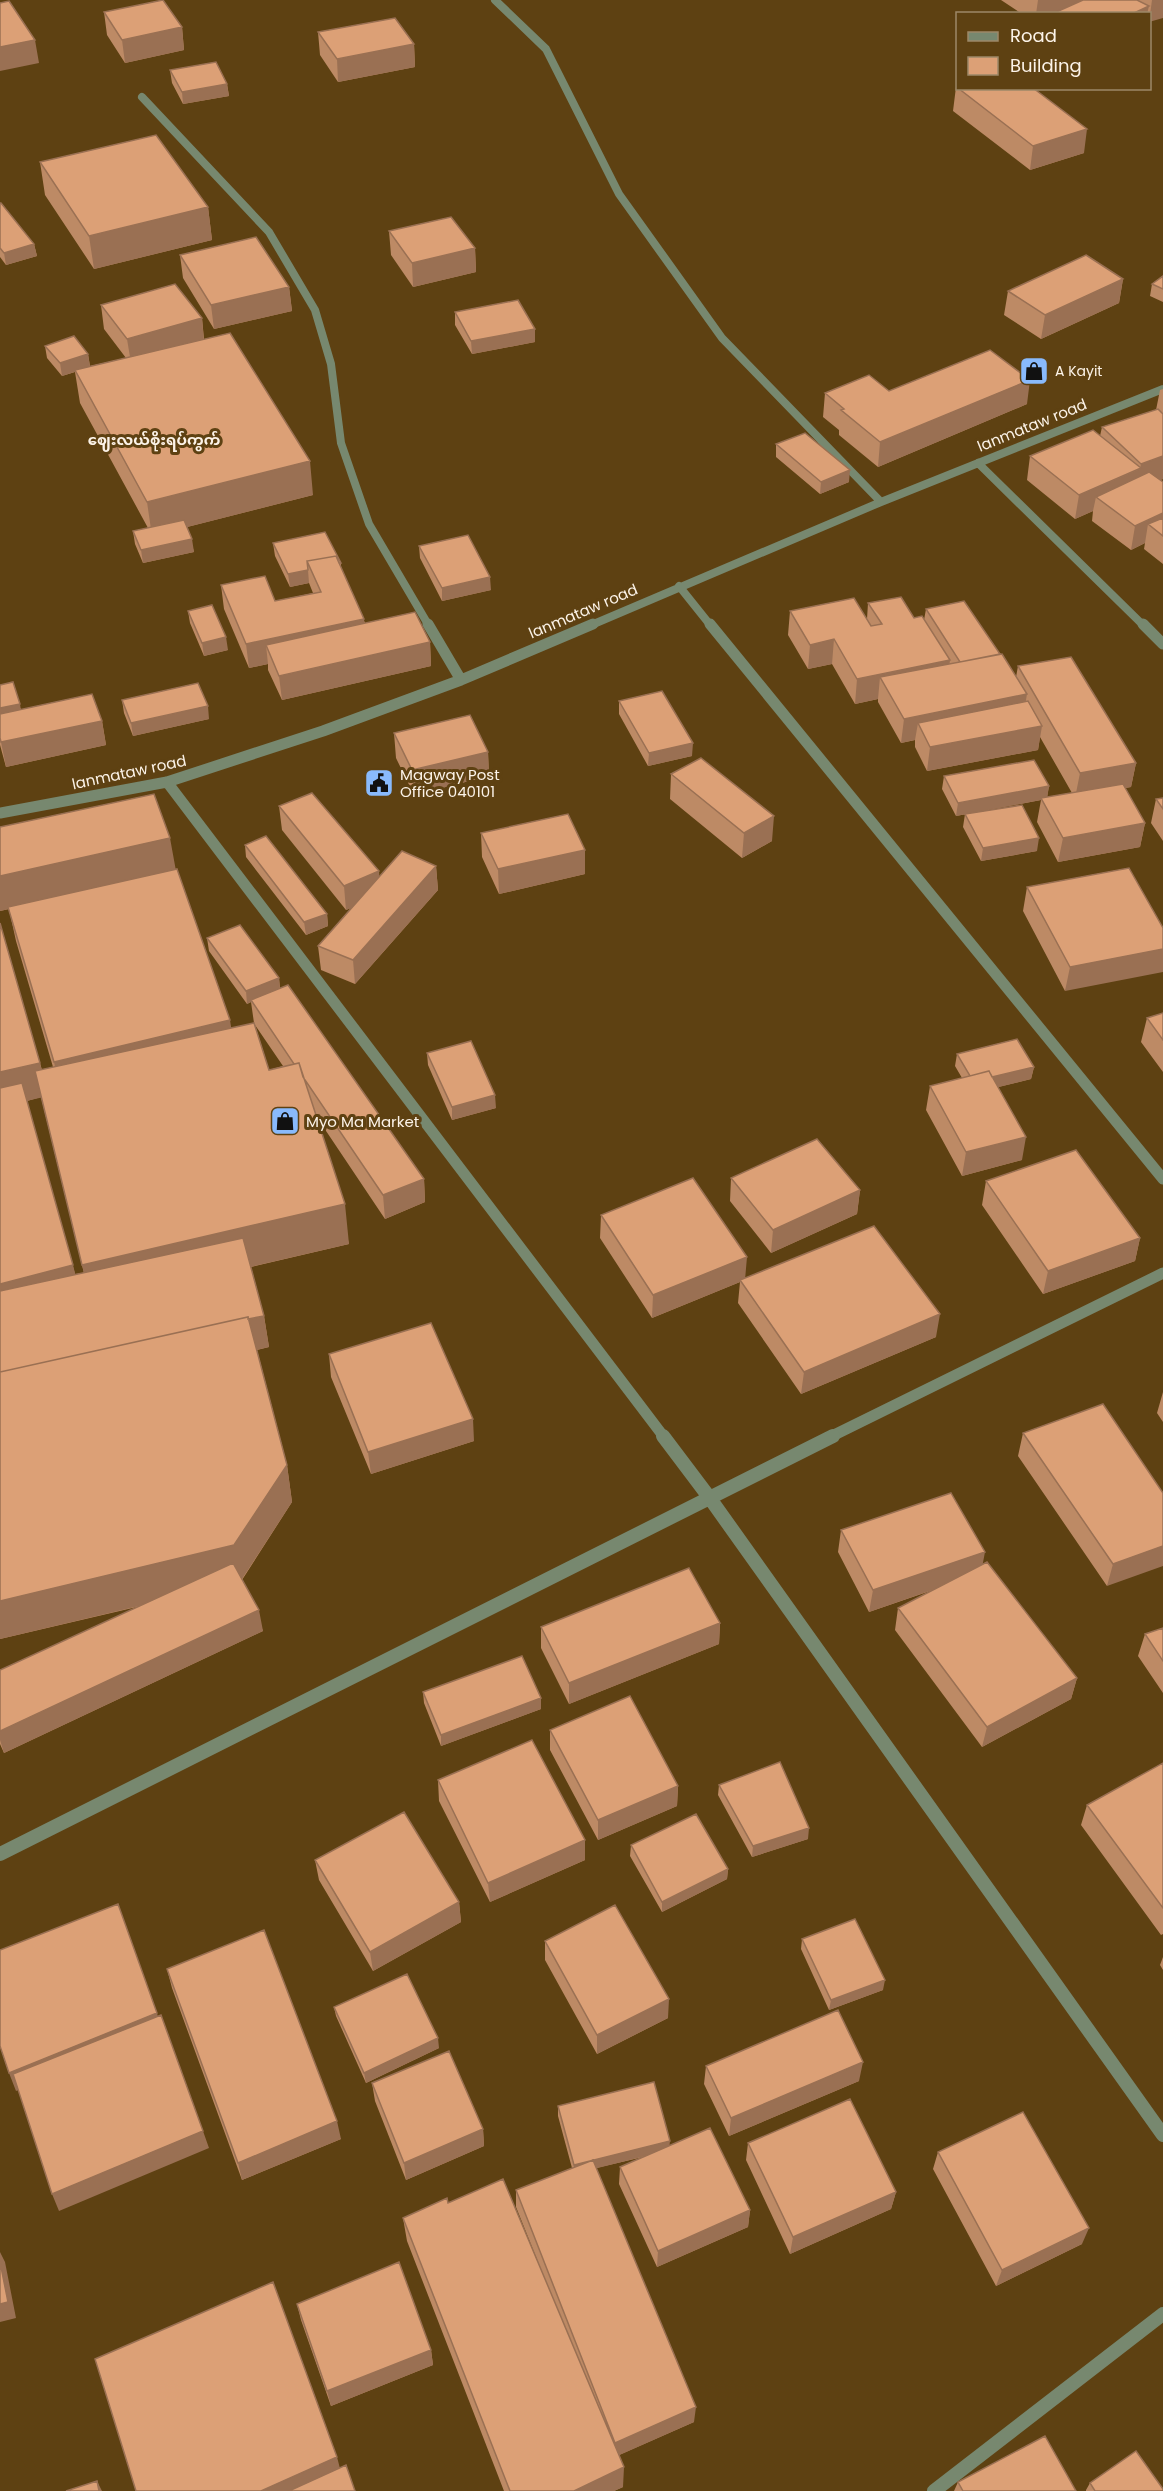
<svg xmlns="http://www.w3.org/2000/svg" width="1163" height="2491" viewBox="0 0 1163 2491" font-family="Poppins,'Noto Sans Myanmar',sans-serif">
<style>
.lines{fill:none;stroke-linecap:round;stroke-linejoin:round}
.minor-far2{stroke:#77886f;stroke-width:8}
.minor-far1{stroke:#77886f;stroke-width:11}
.minor{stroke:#77886f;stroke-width:14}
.wall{fill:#bd8a65;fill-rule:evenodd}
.shaded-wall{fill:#9a7053}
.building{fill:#dca076;stroke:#9a7053;stroke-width:1.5}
.labels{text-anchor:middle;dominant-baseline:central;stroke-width:6;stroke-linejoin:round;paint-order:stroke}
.far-poi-label{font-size:14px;fill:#fcf3e8;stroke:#5e4112;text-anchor:start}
.street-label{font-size:15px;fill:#fcf3e8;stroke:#5e4112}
.far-quarter-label{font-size:15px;font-weight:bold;fill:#fcf3e8;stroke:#5e4112}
.poi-label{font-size:15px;fill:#fcf3e8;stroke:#5e4112;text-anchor:start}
</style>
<rect width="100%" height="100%" fill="#5e4112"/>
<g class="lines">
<path class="minor-far2" d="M495 0 546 49 619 194 722 338 881 502
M142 97 269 232 315 310 331 364 341 443 369 524 429 626
M978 463 1144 626
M679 586 711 626
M589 626 881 502 1163 389"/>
<path class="minor-far1" d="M428 624 461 680
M710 624 1163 1179
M1143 624 1163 644
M167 782 664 1437
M0 813 167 782 323 731 461 680 593 624
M830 1437 1163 1273"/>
<path class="minor" d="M663 1436 709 1497 1163 2135
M0 1854 833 1436
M934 2491 1163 2314"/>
</g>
<path class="wall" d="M1001 0H1163L1149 22V14H1022Z
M104 12 182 27 184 50 125 63 107 35Z
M318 32 414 44 415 67 338 82 320 55Z
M170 70 227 84 229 96 183 104 172 83Z
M956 87 1084 153 1030 170 953 111Z
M40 162 208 207 212 240 94 269 45 195Z
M0 203 34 244 37 256 6 265 0 257Z
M389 231 475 248 476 272 413 287 391 255Z
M180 255 289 287 292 311 214 329 183 278Z
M1163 276V302L1150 296 1152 284Z
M1123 279 1119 303 1041 339 1004 315 1008 291Z
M101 305 202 318 204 339 313 495 187 527 194 552 143 563 135 544 133 531 148 528 80 403 75 372 62 376 47 358 45 346 88 354 90 366 126 358 104 329Z
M455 312 535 329V342L472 354 455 325Z
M1163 389V479L1160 480 1163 482V564L1144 549 1145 543 1131 550 1092 521 1093 511 1075 519 1027 480 1030 456 1100 436 1102 427 1156 410 1160 390Z
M889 391 1027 404 878 467 839 435V430L823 417 825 393Z
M776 444 849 482 820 494 776 457Z
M273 543 341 563V568L365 623 430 642 431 666 282 700 268 670V664L249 668 224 609 221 585 275 601 313 593 309 583 290 587 275 556Z
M419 546 491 590 442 601 420 558Z
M868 603 914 618 924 620 926 609 1000 654 1016 677 1018 666 1136 763 1131 787 1125 788 1145 823 1140 847 1058 862 1037 822 1041 800 956 816 942 789 944 776 1049 786 1047 797 1072 793 1040 737 1038 750 927 771 915 747V740L901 743 878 702V699L855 704 832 664 808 669 788 635 790 611 867 619Z
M188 611 228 650 204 656 190 623Z
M0 685 21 709 102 721 106 745 6 767 0 745Z
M122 700 209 719 133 736 124 713Z
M619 701 692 756 648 766 619 714Z
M394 733 488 752 489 776 414 795 396 758Z
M671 774 772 841 742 858 670 799Z
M1163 798V841L1151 823 1156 799Z
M279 806 379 877 436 866 438 890 355 984 321 970 318 946 351 908 346 910 282 830Z
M965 814 1037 851 981 861 963 827Z
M0 827 175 869 231 1028 254 1023 251 1002 247 1004 209 951 207 938 279 978 280 988 424 1179 425 1202 385 1219 316 1116 349 1244 251 1267 264 1316 269 1347 257 1350 287 1465 292 1502 242 1580 263 1631 4 1753 0 1744V1670L141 1606 0 1639V923L42 1070 53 1067 16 941 9 909 0 911ZM255 1025 283 1066 269 1070ZM41 1097 84 1273 75 1274 27 1101Z
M481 833 585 850V874L499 894 482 857Z
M245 845 327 914 328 926 306 935 246 857Z
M1129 868 1065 991 1023 911 1027 887Z
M1163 1013V1072L1141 1042 1147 1018Z
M427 1053 496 1108 452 1120 428 1065Z
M957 1054 1034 1067 1031 1079 998 1087 1022 1160 962 1176 926 1110 930 1086 962 1078 955 1066Z
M731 1178 860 1190 857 1214 771 1253 730 1201Z
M986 1181 1140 1238 1135 1261 1043 1294 982 1205Z
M601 1215 745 1278 936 1337 801 1394 738 1303 740 1282 652 1318 600 1238Z
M329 1354 474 1441 371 1474 331 1377Z
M1163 1392V1422L1157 1413Z
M1023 1433 1163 1493 1107 1586 1018 1456Z
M841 1530 983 1565 1077 1678 1071 1699 982 1747 895 1630 898 1608 936 1589 869 1612 838 1552Z
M720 1623 719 1644 569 1704 541 1648V1627Z
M1163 1628V1693L1138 1656 1145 1634Z
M423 1692 541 1698V1709L441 1746 424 1703Z
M550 1730 678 1786 677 1806 598 1840 550 1750Z
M1163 1763V1934L1161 1935 1081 1825 1087 1805Z
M438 1780 585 1860 490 1902 439 1801Z
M719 1785 808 1839 752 1857 718 1795Z
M631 1845 728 1869 727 1879 662 1912 630 1856Z
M315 1860 459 1902 461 1922 373 1971 319 1880Z
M802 1939 883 1990 829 2010 801 1949Z
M545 1941 668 2018 597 2054 545 1960Z
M1163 1957V1970L1160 1965Z
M167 1969 341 2139 242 2180 172 1988Z
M334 2007 439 2048 366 2083 336 2016Z
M706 2066 859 2081 729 2136 704 2084Z
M372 2083 483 2129 484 2146 406 2180 375 2101Z
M558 2106 669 2145 750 2210 748 2227 657 2267 619 2184 620 2167 643 2157 596 2168 694 2422 619 2455 623 2487 614 2491H504L407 2241 403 2218 448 2203 538 2262 516 2207V2190L572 2168 558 2116Z
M748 2143 896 2192 891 2209 790 2254 746 2160Z
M938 2152 1082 2244 996 2286 933 2169Z
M297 2304 431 2350 433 2365 331 2406 301 2320Z
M958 2482 1076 2491H954Z
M1090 2483 1163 2491H1086V2490Z"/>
<path class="shaded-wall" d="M1038 0H1085L1054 14H1036Z
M1152 0H1163V18L1149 22Z
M1149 6 1147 14H1132Z
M182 27 184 50 125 63 122 40Z
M35 40 39 63 0 71V47Z
M414 44 415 67 338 82 337 59Z
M227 84 229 96 183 104 182 92Z
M1087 129 1084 153 1030 170 1033 146Z
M208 207 212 240 94 269 89 236Z
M34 244 37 256 6 265 4 253Z
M475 248 476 272 413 287 412 263Z
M1123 279 1119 303 1041 339 1045 315Z
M289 287 292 311 214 329 211 305Z
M202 318 204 342 131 363 127 339Z
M535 329V342L472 354 471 341Z
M88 354 90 367 62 376 60 363Z
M1030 380 1027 404 878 467 880 442Z
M1163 456V479L1138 487 1096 497 1093 511 1075 519 1079 495 1140 469 1141 464Z
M310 461 313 495 152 536 147 502Z
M850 470 849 482 820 494 821 482Z
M1163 513V535L1148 524 1145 543 1131 550 1135 526Z
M192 539 194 552 143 563 141 550Z
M308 570 309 583 290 587 288 574Z
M490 577 491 590 442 601V588Z
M364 619 366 643 266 645 268 664 249 668 246 644Z
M226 637 228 650 204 656 202 643Z
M834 639 832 664 808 669 810 645Z
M430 642 431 666 282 700 279 676Z
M950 660 947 684 880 677 878 699 855 704 857 679Z
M1027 694 1023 718 918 723 915 740 901 743 904 719Z
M20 704 22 717 0 721V708Z
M208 706 209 719 133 736 131 723Z
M102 721 106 745 6 767 1 742Z
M1042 726 1038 750 927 771 930 747Z
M693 743 692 756 648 766 649 753Z
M488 752 489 776 414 795 412 770Z
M1136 763 1131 787 1075 798 1080 773Z
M1049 786 1047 799 1041 798V800L956 816 958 803Z
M774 816 772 841 742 858 744 833Z
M1145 823 1140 847 1058 862 1063 838Z
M170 838 176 871 0 911V876Z
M1039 838 1037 851 981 861 983 848Z
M585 850V874L499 894 498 869Z
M436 866 438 890 355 984 353 960Z
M379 871 381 896 346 910 344 886Z
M327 914 328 926 306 935 304 922Z
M1163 949V972L1065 991 1070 967Z
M279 978 280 990 251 1000V1002L247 1004 246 991Z
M230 1020 235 1053 61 1095 54 1062Z
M40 1063 48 1096 0 1107V1072Z
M1034 1067 1031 1079 971 1094 973 1081Z
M495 1095 496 1108 452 1120V1107Z
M1026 1137 1022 1160 962 1176 966 1152Z
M424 1179 425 1202 385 1219 383 1195Z
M860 1190 857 1214 771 1253 773 1230Z
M345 1204 349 1244 91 1304 82 1265Z
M1140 1238 1135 1261 1043 1294 1048 1271Z
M747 1257 745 1280H740V1282L652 1318 653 1295Z
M73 1265 81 1297 0 1318V1284Z
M940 1314 936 1337 801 1394 804 1372Z
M264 1316 269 1347 0 1408V1374Z
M473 1419 474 1441 371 1474 368 1452Z
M287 1465 292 1502 240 1582 0 1639V1601Z
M1163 1546V1566L1107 1586 1113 1564Z
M985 1552 981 1573 869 1612 873 1590Z
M259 1610 263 1631 4 1753 0 1740V1731Z
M720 1623 719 1644 569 1704V1683Z
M1077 1678 1071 1699 982 1747 987 1727Z
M541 1698V1709L441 1746V1735Z
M678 1786 677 1806 598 1840V1820Z
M809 1828 808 1839 752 1857 753 1846Z
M585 1840V1860L490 1902 488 1883Z
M728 1869 727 1879 662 1912V1902Z
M459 1902 461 1922 373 1971 370 1952Z
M885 1980 883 1990 829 2010 831 2000Z
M669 1999 668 2018 597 2054V2035Z
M157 2013 162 2032 16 2091 9 2073Z
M438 2038 439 2048 366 2083 364 2073Z
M863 2062 859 2081 729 2136 731 2118Z
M337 2121 341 2139 242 2180 238 2163Z
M483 2129 484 2146 406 2180 404 2163Z
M203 2131 209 2148 59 2211 52 2194Z
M670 2141 669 2150 574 2174V2165Z
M896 2192 891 2209 790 2254 793 2237Z
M750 2210 748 2227 657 2267 658 2251Z
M1089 2228 1082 2244 996 2286 1002 2270Z
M0 2252 5 2262 16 2318 0 2322Z
M431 2350 433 2365 331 2406 327 2391Z
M696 2407 694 2422 615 2457V2443Z
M337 2457 342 2476 309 2491H261Z
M624 2467 623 2487 614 2491H574Z
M97 2481 102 2491H99Z"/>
<path class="building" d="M163 0 182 27 122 40 104 12Z
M1083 0H1137L1149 6 1132 14 1054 13Z
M9 1 35 40 0 47V3Z
M395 18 414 44 337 59 318 32Z
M216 62 227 84 182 92 170 70Z
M958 88H1033L1087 129 1033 146Z
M156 135 208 207 89 236 40 162Z
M0 203H1L34 244 4 253 0 248Z
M451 217 475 248 412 263 389 231Z
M256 237 289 287 211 305 180 255Z
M1086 255 1123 279 1045 315 1008 291Z
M1163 276V289L1152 284Z
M175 284 202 318 127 339 101 305Z
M518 300 535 329 471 341 455 312Z
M230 333 310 461 147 502 75 370Z
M74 336 88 354 60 363 45 346Z
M990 350 1030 380 880 442 841 410 844 409 825 393 869 375 889 391Z
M1158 409 1163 414V456L1141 464 1102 427Z
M1093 430 1141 468 1079 495 1030 456Z
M805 433 850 470 821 482 776 444Z
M1149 472 1163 482V513L1135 526 1096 497Z
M1163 518V536L1148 524Z
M184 520 192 539 141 550 133 531Z
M325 532 341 563H339L336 556 307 561 308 570 288 574 273 543Z
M468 535 490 577 442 588 419 546Z
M336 556 364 619 246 644 221 585 265 576 275 601 321 592 307 561Z
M901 597 914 618 922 616 950 660 857 679 834 639 810 645 790 611 854 598 871 626 882 624 868 603Z
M964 601 1000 654 960 662 926 609Z
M212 605 226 637 202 643 188 611Z
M415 612 430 642 279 676 266 645Z
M1002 654 1027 694 904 719 880 677Z
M1071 657 1136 763 1080 773 1018 666Z
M13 682 20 704 0 708V685Z
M198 683 208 706 131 723 122 700Z
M662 691 693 743 649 753 619 701Z
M92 694 102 721 1 742 0 738V714Z
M1028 701 1042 726 930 747 918 723Z
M470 715 488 752 412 770 394 733Z
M701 758 774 816 744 833 671 774Z
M1034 760 1049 786 958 803 944 776Z
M1123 784 1145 823 1063 838 1041 798Z
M312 793 379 871 344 886 279 806Z
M154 794 170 838 0 876V827Z
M1163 798V809L1156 799Z
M1022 805 1039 838 983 848 965 814Z
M568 814 585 850 498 869 481 833Z
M266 836 327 914 304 922 245 845Z
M402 851 436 866 353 960 318 946Z
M1129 868 1163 928V949L1070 967 1027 887Z
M177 869 230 1020 54 1062 8 907Z
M0 923 40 1063 0 1072Z
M240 925 279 978 246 991 207 938Z
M288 985 424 1179 383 1195 303 1077 299 1063 294 1064 251 1000Z
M1163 1013V1040L1147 1018Z
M254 1023 269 1070 299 1063 345 1204 82 1265 35 1071Z
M1017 1039 1034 1067 992 1077 989 1071 970 1076 957 1054Z
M471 1041 495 1095 452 1107 427 1053Z
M989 1071 1026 1137 966 1152 930 1086Z
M22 1083 73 1265 0 1284V1088Z
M817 1139 860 1190 773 1230 731 1178Z
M1076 1150 1140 1238 1048 1271 986 1181Z
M693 1178 747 1257 653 1295 601 1215Z
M874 1226 940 1314 804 1372 740 1280Z
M243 1238 264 1316 248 1319V1317L0 1372V1291Z
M248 1317 287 1465 234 1545 0 1601V1372Z
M431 1323 473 1419 368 1452 329 1354Z
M1103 1404 1163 1493V1546L1113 1564 1023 1433Z
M951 1493 985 1552 873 1590 841 1530Z
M987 1562 1077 1678 987 1727 898 1608Z
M233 1563 259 1610 0 1731V1670Z
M689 1568 720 1623 569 1683 541 1627Z
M1163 1628V1661L1145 1634Z
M522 1656 541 1698 441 1735 423 1692Z
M630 1696 678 1786 598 1820 550 1730Z
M532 1740 585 1840 488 1883 438 1780Z
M780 1762 809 1828 753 1846 719 1785Z
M1163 1763V1908L1087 1805Z
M404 1812 459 1902 370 1952 315 1860Z
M696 1814 728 1869 662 1902 631 1845Z
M118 1904 157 2013 9 2073 0 2046V1950Z
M615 1905 669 1999 597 2035 545 1941Z
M855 1919 885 1980 831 2000 802 1939Z
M264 1930 337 2121 238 2163 167 1969Z
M407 1974 438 2038 364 2073 334 2007Z
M838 2010 863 2062 731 2118 706 2066Z
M161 2015 203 2131 52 2194 13 2074Z
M449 2051 483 2129 404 2163 372 2083Z
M654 2082 670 2141 574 2165 558 2106Z
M850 2099 896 2192 793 2237 748 2143Z
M1023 2112 1089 2228 1002 2270 938 2152Z
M710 2128 750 2210 658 2251 620 2167Z
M593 2160 696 2407 615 2443 516 2190Z
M503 2179 624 2467 574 2491H510L403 2218 447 2198 448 2203Z
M0 2262 8 2302 0 2304Z
M399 2262 431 2350 327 2391 297 2304Z
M273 2282 337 2457 261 2491H136L95 2359Z
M1045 2436 1076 2491H963L958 2482Z
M1136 2451 1163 2489V2491H1095L1090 2483Z
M346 2465 355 2491H289Z
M97 2481 99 2491H66Z"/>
<defs>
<g id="shop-square" transform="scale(1.5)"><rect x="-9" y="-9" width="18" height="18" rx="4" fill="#89bafc" stroke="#5e4112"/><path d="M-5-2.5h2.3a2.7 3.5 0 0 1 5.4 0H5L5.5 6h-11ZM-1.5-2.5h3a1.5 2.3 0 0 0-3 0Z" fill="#111"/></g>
<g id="civic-square" transform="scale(1.5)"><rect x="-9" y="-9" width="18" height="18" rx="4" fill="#89bafc" stroke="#5e4112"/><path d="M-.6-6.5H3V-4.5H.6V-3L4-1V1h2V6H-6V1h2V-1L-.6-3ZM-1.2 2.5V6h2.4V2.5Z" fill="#111"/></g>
</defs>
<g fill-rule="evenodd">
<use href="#shop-square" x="1034" y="371"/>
<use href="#civic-square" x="379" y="783"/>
<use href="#shop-square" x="285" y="1121"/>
</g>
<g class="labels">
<g class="far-poi-label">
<text x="1055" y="371">A Kayit</text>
</g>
<g class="street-label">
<text transform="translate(1032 425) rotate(-22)">lanmataw road</text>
<text transform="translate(583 611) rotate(-23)">lanmataw road</text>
<text transform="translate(129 772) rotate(-12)">lanmataw road</text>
</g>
<g class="far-quarter-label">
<text x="154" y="439">ဈေးလယ်စိုးရပ်ကွက်</text>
</g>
<g class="poi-label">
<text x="400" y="774">Magway Post<tspan x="400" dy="17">Office 040101</tspan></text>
<text x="306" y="1121">Myo Ma Market</text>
</g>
</g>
<rect x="956" y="12" width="195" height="78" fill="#5e4112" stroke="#9d8868" stroke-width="1.5"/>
<rect x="968" y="32" width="30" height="9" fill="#77886f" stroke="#9d8868" stroke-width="1.5"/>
<text x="1010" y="42" font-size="18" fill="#fcf3e8">Road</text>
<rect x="968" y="57" width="30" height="18" fill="#dca076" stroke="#9d8868" stroke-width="1.5"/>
<text x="1010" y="72" font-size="18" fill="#fcf3e8">Building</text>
</svg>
